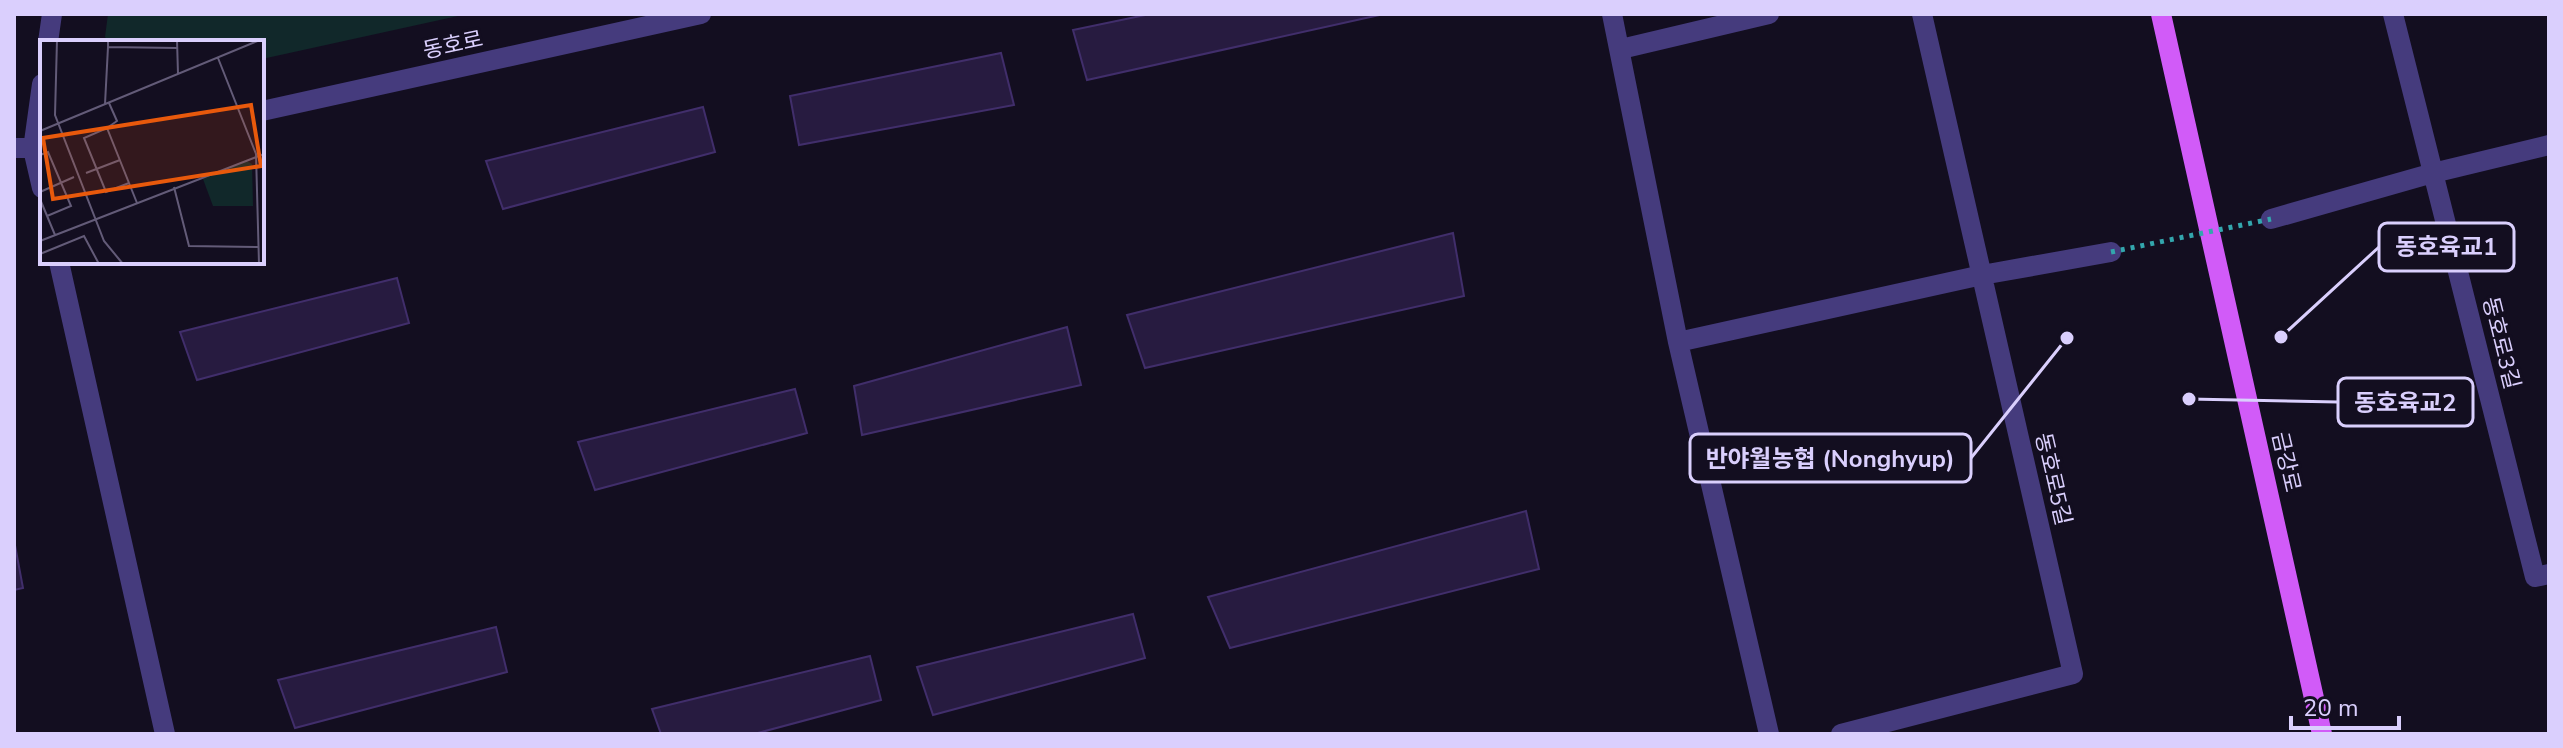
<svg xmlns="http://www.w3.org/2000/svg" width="2563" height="748" viewBox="0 0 2563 748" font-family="'Nunito Sans','Noto Sans KR',sans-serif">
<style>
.green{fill:#11282a}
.building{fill:#271b40;stroke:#412e6b;stroke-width:2}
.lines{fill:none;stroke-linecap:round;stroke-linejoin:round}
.minor{stroke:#453b7d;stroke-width:20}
.major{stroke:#d15bf8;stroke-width:20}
.path-bridge{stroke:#33a6ad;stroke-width:5;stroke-dasharray:4 6;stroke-linecap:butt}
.labels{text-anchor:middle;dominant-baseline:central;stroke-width:6;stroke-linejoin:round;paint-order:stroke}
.street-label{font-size:22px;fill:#dacffd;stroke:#130e20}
.inset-road{fill:none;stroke:#635b78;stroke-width:2}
.view{fill:#e8590c;fill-opacity:0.15;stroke:#e8590c;stroke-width:4}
.inset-edge{fill:none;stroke:#dacffd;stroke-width:4}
.leader{fill:none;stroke:#dacffd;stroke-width:3}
.callout-dot{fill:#dacffd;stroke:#130e20;stroke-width:3}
.callout{fill:#130e20;stroke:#dacffd;stroke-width:3}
.callout-label{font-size:24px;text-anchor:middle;font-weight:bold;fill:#dacffd}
</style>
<rect width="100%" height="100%" fill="#130e20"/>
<path class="green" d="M108 14H467L262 59V42H110L105 37Z"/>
<path class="building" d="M1150 14H1384L1087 80 1073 30Z
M1001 53 1014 105 799 145 790 96Z
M703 107 715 152 503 209 486 161Z
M1453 233 1464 296 1145 368 1127 315Z
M397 278 409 323 197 380 180 332Z
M1067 327 1081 385 862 435 854 386Z
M795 389 807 433 595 490 578 442Z
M1526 511 1539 569 1230 648 1208 597Z
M14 540 23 588 14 590Z
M1133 614 1145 658 933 715 917 667Z
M496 627 507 672 295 728 278 680Z
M870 656 881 700 754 734H661L652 709Z"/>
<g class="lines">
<path class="minor" d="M1612 14 1678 342 1769 734
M2393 14 2535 577 2549 574
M48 42 52 14
M1621 49 1769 14
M42 84 33 149 42 188
M262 111 701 14
M14 148H42
M2271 219 2433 173 2549 145
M59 262 165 734
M1678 342 1982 275 2111 252
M1841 734 2073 674 1922 14"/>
<path class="major" d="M2161 14 2322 734"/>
<path class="path-bridge" d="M2111 252 2271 219"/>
</g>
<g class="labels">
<g class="street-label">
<text transform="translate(453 45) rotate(-12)">동호로</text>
<text transform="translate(2501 343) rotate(76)">동호로3길</text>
<text transform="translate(2286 462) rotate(77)">금강로</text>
<text transform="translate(2053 479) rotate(77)">동호로5길</text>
</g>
</g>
<g transform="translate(40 40)">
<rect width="224" height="224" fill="#130e20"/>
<path d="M207 121 212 124 213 166H173L163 139Z" fill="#11282a"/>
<path class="inset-road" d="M17 0 15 75 64 201 83 224M68 0V7L137 8M137 0 138 34M178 18 216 114 219 224M65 64 68 7M67 88 77 81 69 63M0 91 220 0M0 115 8 112 31 166 7 176M46 133 80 120M89 143 66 152 44 98 67 88 97 163M134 147 149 206 218 207M0 152 34 137M0 159 15 195M0 201 224 114M0 214 44 196 59 224"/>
<path class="view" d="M211 65 221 126 13 159 3 98Z"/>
<rect width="224" height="224" class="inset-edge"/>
</g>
<path class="leader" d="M2281 337L2379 247M2189 399L2338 402M2067 338L1971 458"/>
<g class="callout-dot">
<circle cx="2281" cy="337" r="8"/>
<circle cx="2189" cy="399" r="8"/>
<circle cx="2067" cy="338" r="8"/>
</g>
<g class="callout">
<rect x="2379" y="223" width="135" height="48" rx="8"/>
<rect x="2338" y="378" width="135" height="48" rx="8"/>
<rect x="1690" y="434" width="281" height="48" rx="8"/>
</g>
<g class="callout-label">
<text x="2446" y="255">동호육교1</text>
<text x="2405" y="411">동호육교2</text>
<text x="1830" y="467">반야월농협 (Nonghyup)</text>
</g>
<rect width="2563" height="748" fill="none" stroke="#dacffd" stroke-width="32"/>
<path d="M2291 716v12h108v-12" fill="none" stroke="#dacffd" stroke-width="4"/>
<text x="2303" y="716" font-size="24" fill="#dacffd" stroke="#130e20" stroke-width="6" paint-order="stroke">20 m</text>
</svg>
